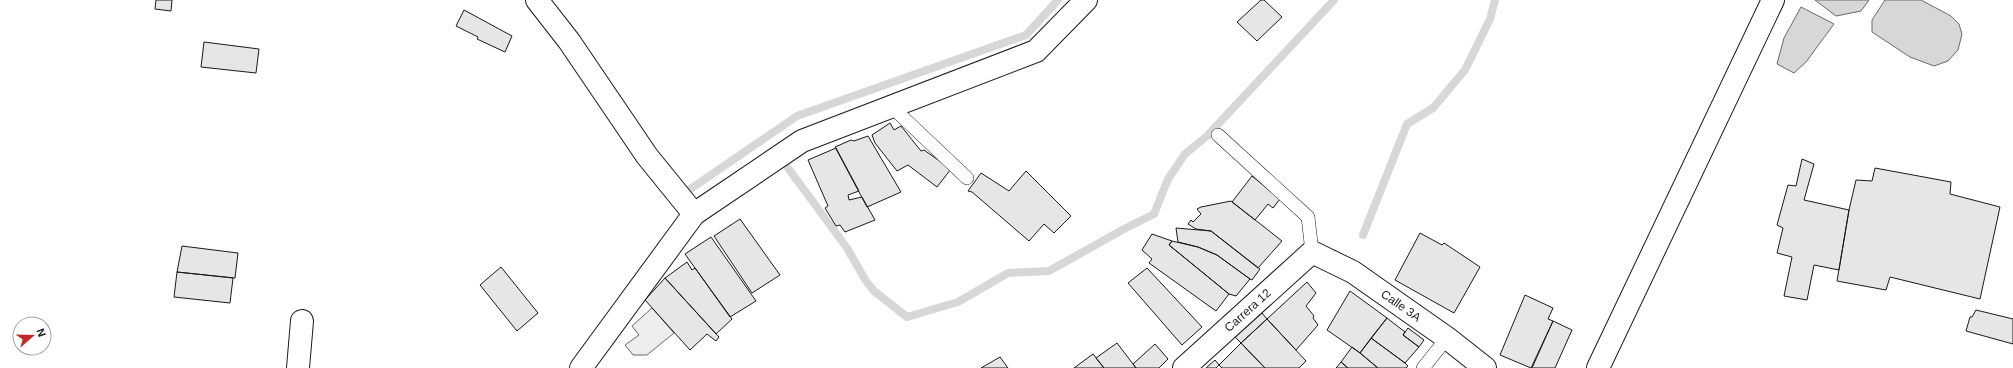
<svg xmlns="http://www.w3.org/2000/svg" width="2013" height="368" viewBox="0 0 2013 368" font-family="Arial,sans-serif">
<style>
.built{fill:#ededed;stroke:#6a6a6a}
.water{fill:#d7d7d7;stroke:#6a6a6a}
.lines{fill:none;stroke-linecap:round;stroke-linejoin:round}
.stream{stroke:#d7d7d7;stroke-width:8}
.building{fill:#e6e6e6;stroke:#1a1a1a}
.service-casing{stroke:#1a1a1a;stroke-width:14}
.minor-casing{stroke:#1a1a1a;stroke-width:24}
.service{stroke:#fff;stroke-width:13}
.minor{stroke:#fff;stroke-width:22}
.labels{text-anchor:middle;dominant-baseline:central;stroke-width:3;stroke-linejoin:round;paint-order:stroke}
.street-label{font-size:12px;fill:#1a1a1a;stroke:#fff}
</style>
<rect width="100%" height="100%" fill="#fff"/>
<path class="built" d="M652 308 674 333 647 355H633L625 345 639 335 632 326Z"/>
<path class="water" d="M1815 0H1869L1861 11 1836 16Z
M1885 0H1921L1951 16 1959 24 1962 34 1958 50 1948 61 1934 66 1910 57 1872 32V20Z
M1801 7 1834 24 1806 62 1794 73 1777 64 1784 38Z"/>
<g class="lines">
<path class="stream" d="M788 168 847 248 866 281 874 291 907 317 958 302 1008 273 1049 271 1124 229 1154 214 1168 179 1185 154 1207 136 1334 0
M689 190 797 116 1026 35 1058 0
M1363 235 1407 124 1433 108 1465 70 1490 19 1495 0"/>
</g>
<path class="building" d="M156 0H172L171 11 155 9Z
M1261 0H1264L1282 17 1257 41 1237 22Z
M464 10 512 36 505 52 477 39 478 37 456 26Z
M204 42 259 49 256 73 201 67Z
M890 123 894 130 901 126 921 151 924 150 951 169 937 187 908 165 897 171 875 143 872 135Z
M868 136 901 192 867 207 835 147 851 140 854 141Z
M836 148 859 191 848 195 849 200 862 197 875 220 845 232 840 225 836 226 825 208 828 206 808 160Z
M1802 159 1814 164 1804 200 1849 210 1839 270 1814 265 1807 300 1784 296 1792 257 1777 253 1783 228 1777 225 1788 185 1796 186Z
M1875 168 1951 182 1950 194 2000 207 1980 299 1890 277 1886 290 1837 281 1849 210 1856 180 1872 181Z
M1026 171 1071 216 1054 233 1044 224 1029 241 972 192 968 191 981 173 1009 191Z
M1252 176 1280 199 1273 208 1268 204 1255 220 1232 202Z
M1231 201 1282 241 1258 268 1211 231 1196 229 1188 224 1191 220 1193 222 1201 214 1197 209 1201 207Z
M740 219 780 275 752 293 714 236Z
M1176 228 1211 231 1260 269 1252 280 1250 279 1217 255 1198 247 1178 242Z
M1420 233 1442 245 1444 243 1480 267 1454 313 1395 280Z
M1152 234 1172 241 1169 245 1229 294 1216 311 1149 263 1152 259 1142 250Z
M711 237 756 301 730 317 685 254Z
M1172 241 1198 247 1217 255 1250 279 1236 296 1229 294 1169 245Z
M182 246 238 253 235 278 177 272Z
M687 262 692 270 695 268 732 319 716 334 665 278Z
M501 267 538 313 517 331 480 285Z
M1147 268 1202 327 1182 345 1128 283Z
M177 272 233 278 230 303 174 297Z
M665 278 719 337 716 341 707 334 690 350 645 300Z
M1307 282 1316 293 1306 306 1314 316 1313 318 1318 325 1296 350 1267 319Z
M1350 291 1387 318 1360 353 1327 330Z
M1525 295 1553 308 1548 319 1553 321 1531 368 1500 355Z
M1976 310 2013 319V344L1966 331 1970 317H1972Z
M1262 313 1267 319 1241 343 1235 337Z
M1387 318 1405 332 1403 335 1419 347 1405 363 1371 338Z
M1267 319 1306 361 1299 368H1265L1241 343Z
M1553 321 1572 330 1555 368H1532Z
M1408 328 1424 340 1419 347 1403 335Z
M1371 338 1405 363 1408 366 1406 368H1378L1360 353Z
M1117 343 1133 364 1136 368H1104L1096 358Z
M1241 343 1265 368H1222L1219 365Z
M1155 344 1168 359 1159 368H1136L1133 364Z
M1352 347 1360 353 1378 368H1348L1341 362Z
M1093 354 1104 368H1074Z
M1000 357 1008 368H981Z
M1215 360 1219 365 1216 368H1206Z
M1341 362 1348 368H1336Z"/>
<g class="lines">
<g class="service-casing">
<path id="service" d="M892 107 967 178
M1218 135 1308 217 1312 252
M1423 368 1447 338"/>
</g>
<g class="minor-casing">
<g id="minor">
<path d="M537 0 569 41 647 156 694 214"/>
<path d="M298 368 302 321"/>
<path d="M581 368 694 214 802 141 1036 51 1086 0"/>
<path id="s1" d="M1184 368 1312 252 1353 272 1447 338 1485 368"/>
<path d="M1598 368 1773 0"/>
</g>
</g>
<use href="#service" class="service"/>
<use href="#minor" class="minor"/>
</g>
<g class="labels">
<g class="street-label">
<text stroke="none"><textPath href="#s1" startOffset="277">Calle 3A</textPath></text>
<text stroke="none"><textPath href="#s1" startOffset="86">Carrera 12</textPath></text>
</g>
</g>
<g transform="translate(32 336) rotate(70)"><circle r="19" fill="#ffffff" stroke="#a3a3a3"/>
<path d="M0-3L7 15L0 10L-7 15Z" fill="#c62828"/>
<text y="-6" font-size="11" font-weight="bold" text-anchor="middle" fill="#1a1a1a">N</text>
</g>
</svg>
